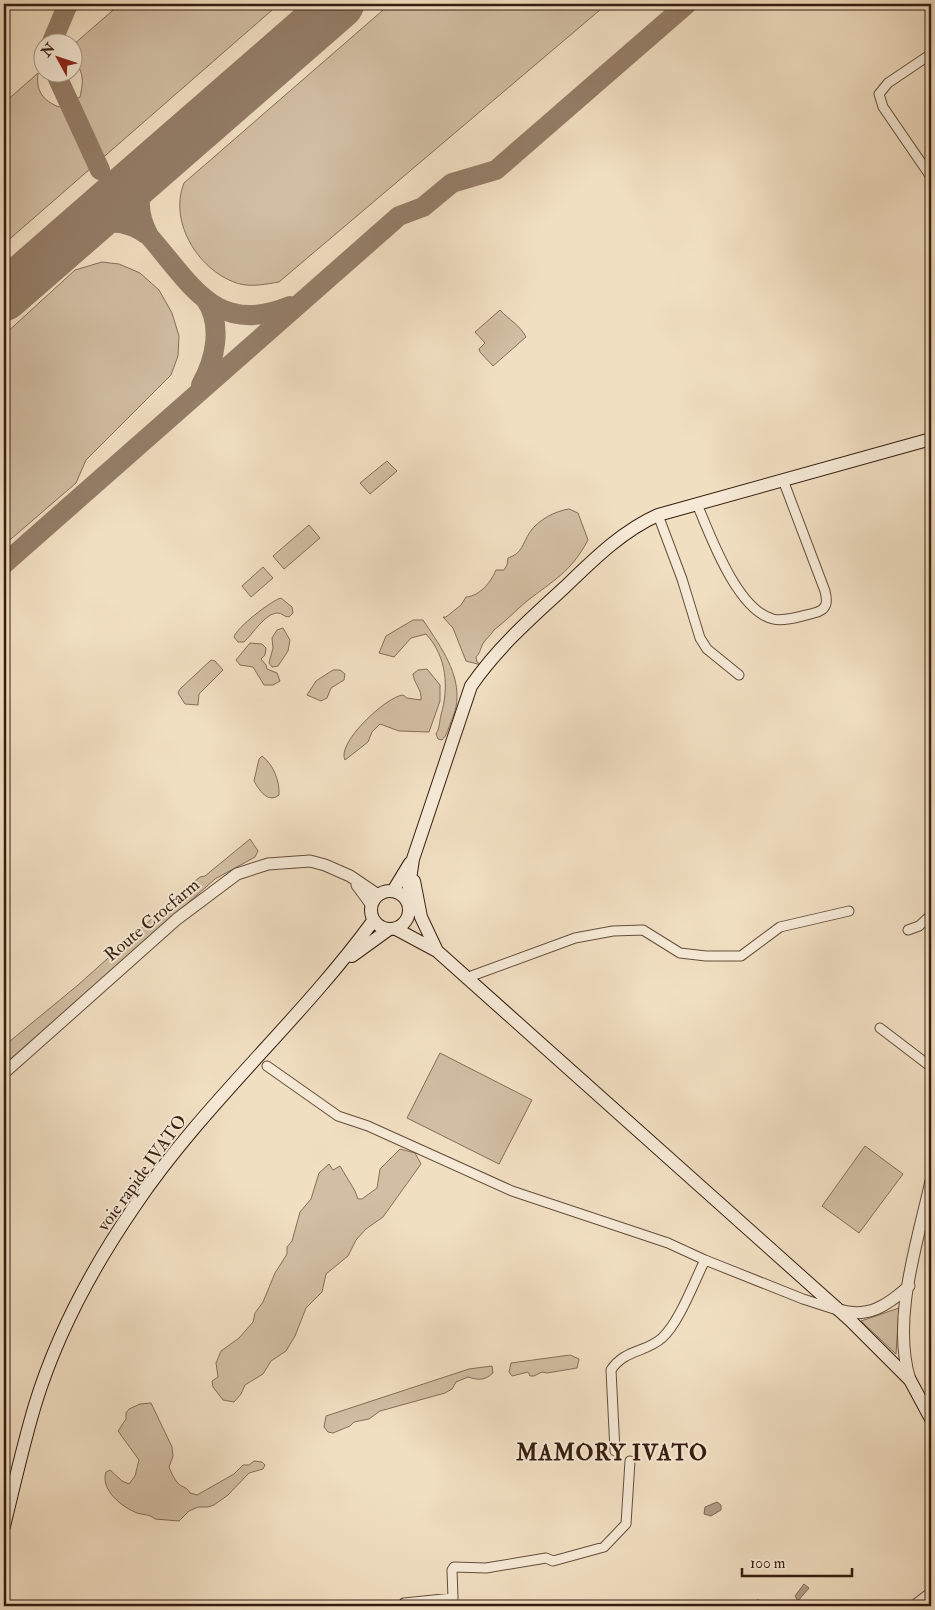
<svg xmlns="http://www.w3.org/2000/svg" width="935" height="1610" viewBox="0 0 935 1610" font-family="'IM FELL Double Pica',serif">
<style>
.green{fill:#d1bea3;stroke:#846e58}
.water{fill:#b19d85;stroke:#806a55}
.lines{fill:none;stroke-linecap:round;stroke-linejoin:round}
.taxiway{stroke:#947e68;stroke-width:20}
.runway{stroke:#947e68;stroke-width:50}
.minor-casing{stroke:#654e3b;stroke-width:11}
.tertiary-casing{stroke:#654e3b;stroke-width:13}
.secondary-casing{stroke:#361d0e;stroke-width:14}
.minor{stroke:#f6ead7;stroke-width:9}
.tertiary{stroke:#f6ead7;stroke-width:11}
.secondary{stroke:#f6ead7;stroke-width:12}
.labels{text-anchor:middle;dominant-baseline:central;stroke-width:4;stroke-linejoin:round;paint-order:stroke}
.street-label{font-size:18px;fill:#361d0e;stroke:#f6ead7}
.district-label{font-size:22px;font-weight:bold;letter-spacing:1px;fill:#361d0e;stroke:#f6ead7}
</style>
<rect width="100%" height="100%" fill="#f1dfc2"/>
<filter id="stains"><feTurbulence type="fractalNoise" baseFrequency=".004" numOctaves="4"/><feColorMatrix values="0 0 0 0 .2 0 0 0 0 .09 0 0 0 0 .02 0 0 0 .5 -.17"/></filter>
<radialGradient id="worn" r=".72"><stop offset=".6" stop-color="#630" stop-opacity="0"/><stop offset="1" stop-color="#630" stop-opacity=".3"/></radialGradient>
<path class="green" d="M120 4H279L4 244V103L38 73C36 91 42 100 59 107L80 97C83 84 85 71 73 61V45Z
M390 4H607L279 282C267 284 253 287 240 284 200 273 168 223 184 183Z
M102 262 119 264 140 273 159 290 172 313 179 336 178 356 171 375 86 460 76 483 4 545V335L75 270Z
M500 310C509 320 520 325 526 337L493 366 480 352 479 349 485 343 475 332Z
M387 461 397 471 370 494 360 483Z
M569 509 578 513 588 540C571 572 554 580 527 601 516 610 506 621 494 630 491 635 487 638 484 642 480 648 481 652 476 657L477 662 481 665 466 661 453 628 443 617H446L461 605 466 597C480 596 491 582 496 570H504L507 565 508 558C523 553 522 544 530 532 538 520 555 511 569 509Z
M309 525 320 538 284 569 273 556Z
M263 567 273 578 251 597 242 586Z
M281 598 292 607 293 613 289 617C284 617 282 613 278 613 265 613 253 634 244 642H238L234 637C236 628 272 600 281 598Z
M413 620H423C438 643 458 669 457 698 457 710 450 724 446 735L442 740 438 739 436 734C440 727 439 723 441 715 449 687 447 657 426 634L411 638 394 657 379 653 386 636Z
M283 628 290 640 288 651 278 666 272 667 269 663 273 648 272 638 277 630Z
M250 643 262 644 266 648 265 655 261 659 266 665 267 669 277 673 280 681 273 685H264L253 667 240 665 236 660Z
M211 660 215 661 223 670 199 694 198 705 185 704 178 693 180 689Z
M427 669 440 685V701L429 732 399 731 380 724 372 732 368 742 345 760C336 743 387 696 403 695L407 698 421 700C422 689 414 684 413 674L418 670Z
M333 670H340L345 674 344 680 331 688 327 698 321 701 307 695 316 681Z
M262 756C273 764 280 781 279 795 268 804 259 790 254 781L259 759Z
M250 839 258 851 255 857 215 879 4 1066V1046L78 985 184 890 200 877 205 876Z
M440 1053 532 1100 499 1164 407 1118Z
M865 1146 903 1174 859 1233 822 1206Z
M400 1149 415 1153 421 1164 383 1217 366 1229 356 1240 348 1256 326 1274 322 1292 306 1308 295 1336 286 1351 271 1361 263 1374 245 1385 241 1394 234 1402 223 1400 213 1387 212 1381 218 1377 216 1363 221 1351 239 1338 253 1322 255 1313 263 1302 275 1273 287 1254V1247L292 1241 300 1212 311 1199 319 1173 329 1164 333 1170 340 1166 355 1191 358 1199H362L377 1188 380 1169Z
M899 1308 896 1354 861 1321Z
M570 1355 579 1359 577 1368 547 1373 542 1372 534 1376H530L528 1372 512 1376 509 1372 511 1363Z
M492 1366 493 1373C484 1381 478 1380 468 1377L456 1382 452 1389 445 1393 380 1411 369 1419 354 1422 350 1426 333 1433 328 1432 324 1427 326 1416 469 1369Z
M151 1403 172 1447 173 1456 169 1467C171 1472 174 1479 177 1482 181 1488 187 1486 190 1493L197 1495 234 1474 243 1465H249L254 1461 262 1462 265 1465 263 1469 249 1473 228 1495 214 1505 208 1507H198L189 1511 179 1521 155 1519C150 1514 143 1515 137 1513 122 1507 100 1490 106 1472L110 1470 122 1481 129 1484 135 1476 139 1460 118 1431 126 1419V1413L129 1409 140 1404Z"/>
<path class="water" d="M717 1502 721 1505V1510L711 1516 704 1514 705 1507Z
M804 1584 809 1588 798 1601 795 1596Z"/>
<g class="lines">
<path class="taxiway" d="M52 42 68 4
M55 72 100 170
M151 169C137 192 136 212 149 236 192 285 216 337 290 306
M76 233C101 219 125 218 149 236
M201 385C215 360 223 326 206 300
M4 564 399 216 423 207 452 183 496 170 687 4"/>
<path class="runway" d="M4 296 339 4"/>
<g class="minor-casing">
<path id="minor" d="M931 54 888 83 879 94 883 107 931 177
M697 504C710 535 737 610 773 619 784 622 802 616 814 613 827 610 828 603 825 591L783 480
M658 515 682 579 700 638 707 649 739 675
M908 930 919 926 931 915
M466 978 575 938 613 931 643 930 680 953 706 956H741L780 927 849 911
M880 1028 931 1067
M267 1066 338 1116 368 1126 512 1191 668 1243 705 1260 803 1299 834 1309
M615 1451 611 1370C625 1349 645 1353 662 1338 679 1323 694 1282 705 1260
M758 1605 759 1606
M403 1606 404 1603 453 1598 452 1570 454 1567 486 1568 546 1558 553 1561 604 1547 626 1524 630 1461
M913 1606 931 1592"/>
</g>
<g class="tertiary-casing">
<path id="tertiary" d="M357 885 371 904
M4 1073 177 919 237 874 268 864 310 861 325 865 350 876 378 895
M839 1310C868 1319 888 1305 909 1286
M910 1380C891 1319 918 1241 931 1181"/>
</g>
<g class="secondary-casing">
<path id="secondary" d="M414 881 421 917 437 951
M371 910a19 19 0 1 1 38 0a19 19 0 1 1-38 0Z
M393 891 410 863
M407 900 413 859 471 686C497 648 531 618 565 587 593 560 622 531 658 515L931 439
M396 929 437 951 850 1320 910 1380 931 1419
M352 956 388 930
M4 1526C14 1486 23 1445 35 1405 56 1336 93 1267 134 1207 204 1103 300 1021 373 921"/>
</g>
<use href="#minor" class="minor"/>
<use href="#tertiary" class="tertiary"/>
<use href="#secondary" class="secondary"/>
</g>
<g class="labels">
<g class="street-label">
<text transform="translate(152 920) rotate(-40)">Route Crocfarm</text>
<text transform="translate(142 1173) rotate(-54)">voie rapide IVATO</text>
</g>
<g class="district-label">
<text x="612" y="1453">MAMORY IVATO</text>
</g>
</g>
<rect width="935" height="1610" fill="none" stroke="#f1dfc2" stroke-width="20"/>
<rect x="5" y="5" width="925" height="1600" fill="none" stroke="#361d0e" stroke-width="2.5"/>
<rect x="10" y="10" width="915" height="1590" fill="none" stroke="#361d0e"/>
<g transform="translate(58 58) rotate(310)"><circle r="24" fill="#f6ead7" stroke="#a99887"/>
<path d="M0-4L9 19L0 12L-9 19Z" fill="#8f2418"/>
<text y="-8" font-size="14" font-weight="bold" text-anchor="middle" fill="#361d0e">N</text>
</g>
<path d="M742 1568v8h110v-8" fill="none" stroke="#361d0e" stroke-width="2.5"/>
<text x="750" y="1568" font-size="15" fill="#361d0e" stroke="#f6ead7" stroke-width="4" paint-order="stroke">100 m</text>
<rect width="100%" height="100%" filter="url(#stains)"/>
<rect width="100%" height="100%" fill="url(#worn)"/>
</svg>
